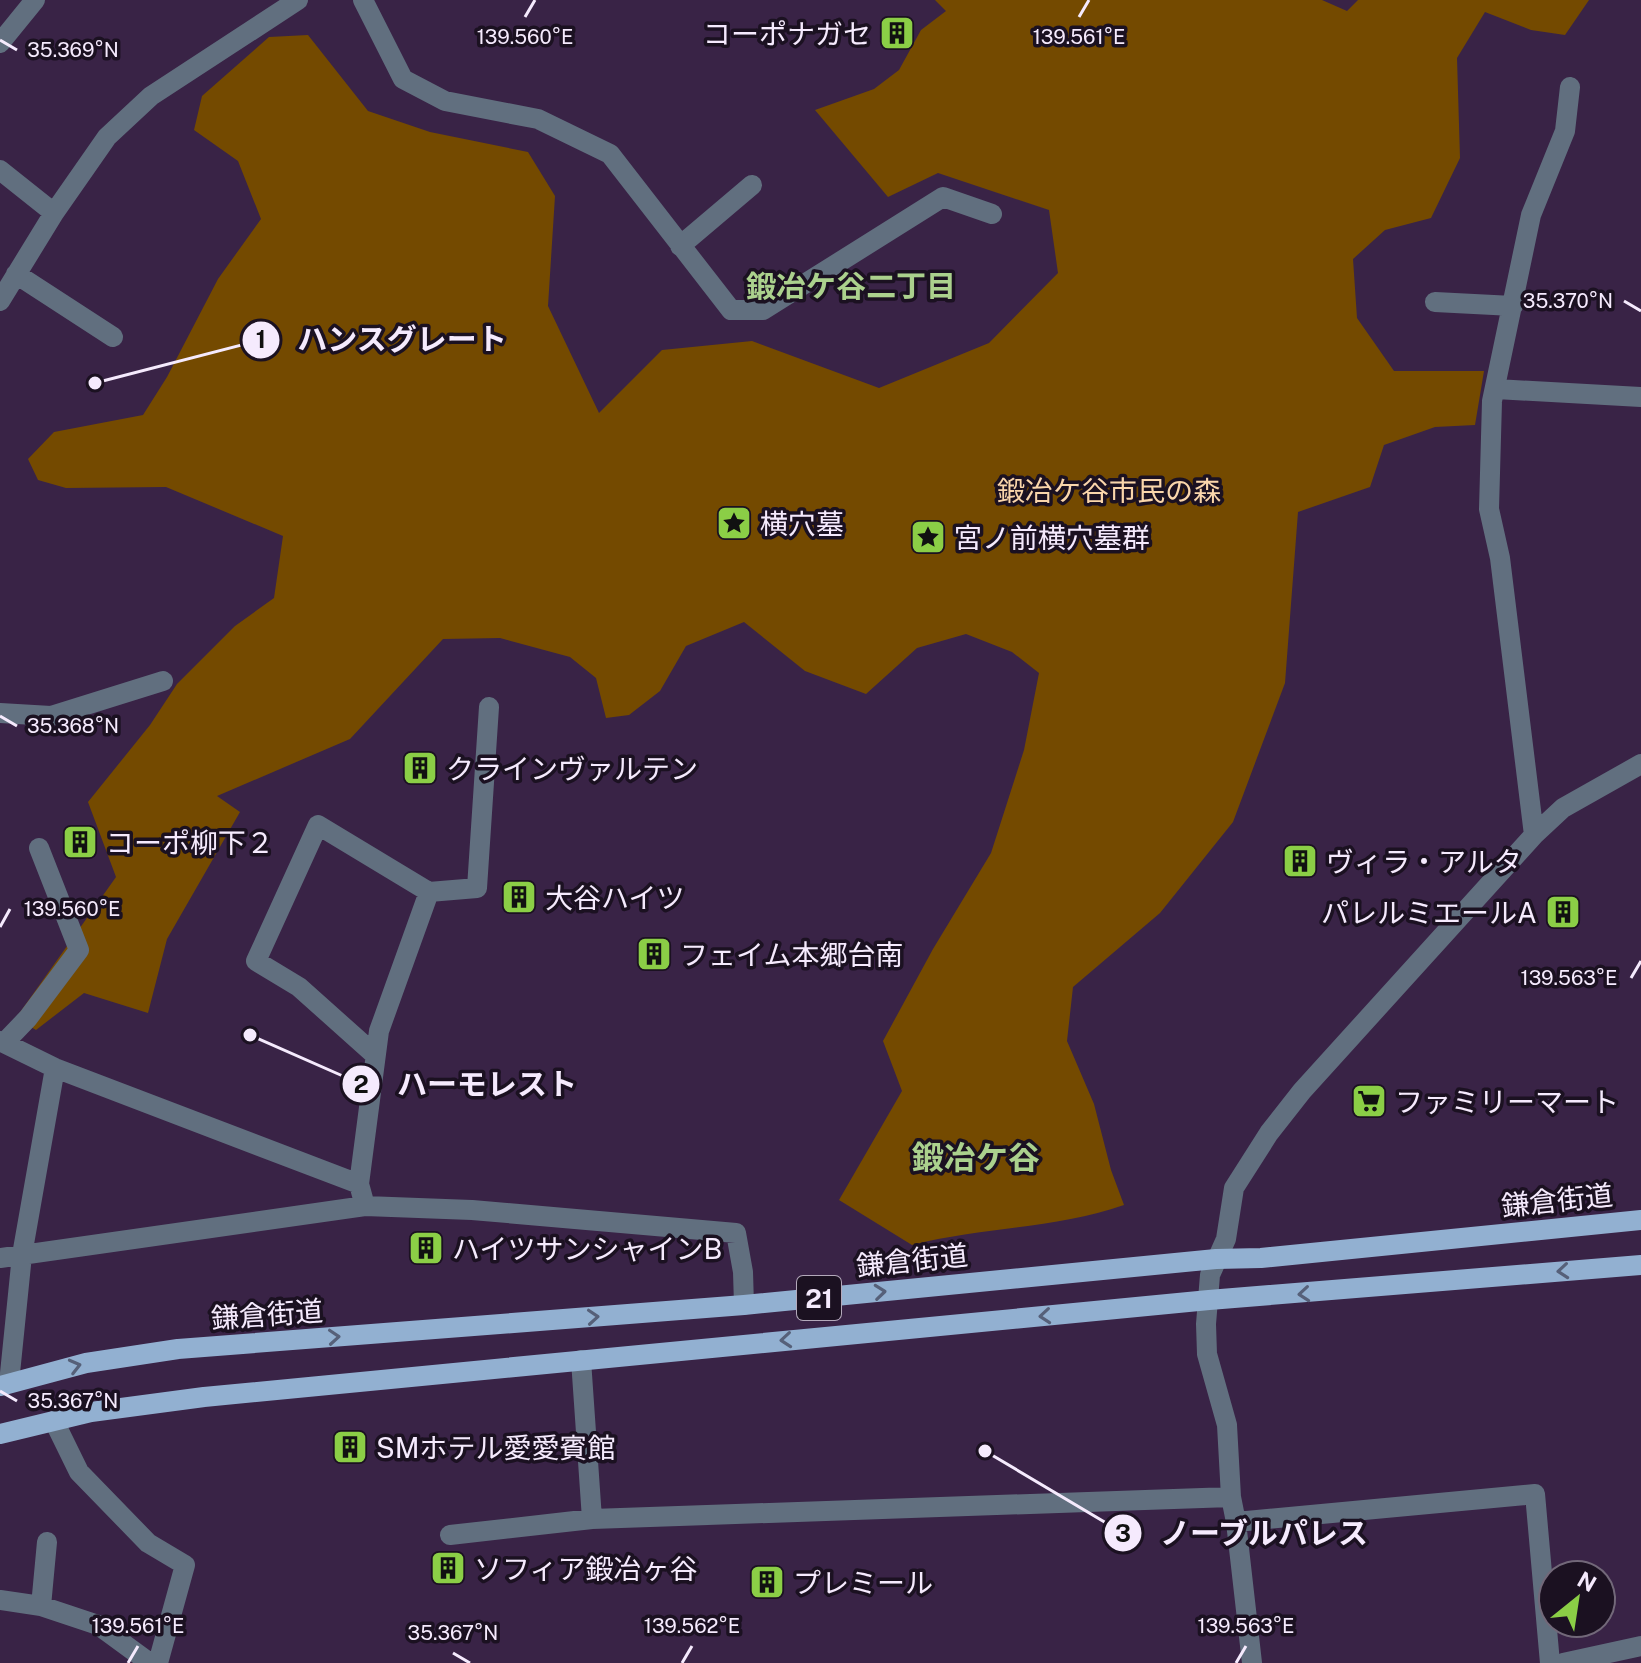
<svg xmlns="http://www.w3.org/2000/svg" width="1641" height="1663" viewBox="0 0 1641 1663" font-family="'Public Sans','Noto Sans JP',sans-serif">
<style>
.green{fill:#744a00}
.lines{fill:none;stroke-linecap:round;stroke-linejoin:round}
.minor{stroke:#616f7f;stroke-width:20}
.major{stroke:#92b0d1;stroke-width:20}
.oneway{stroke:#566079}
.ticks{fill:none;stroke:#f5eafd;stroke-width:3}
.labels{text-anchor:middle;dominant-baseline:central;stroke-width:7;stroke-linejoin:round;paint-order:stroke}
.shield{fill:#1b1121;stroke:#b4a9bb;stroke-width:2}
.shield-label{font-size:26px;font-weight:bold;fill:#f5eafd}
.poi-label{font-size:28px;fill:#f5eafd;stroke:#1b1121;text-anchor:start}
.park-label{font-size:28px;fill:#fad6ab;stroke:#1b1121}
.street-label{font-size:28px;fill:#f5eafd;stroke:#1b1121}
.neighbourhood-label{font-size:30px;font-weight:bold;fill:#abd18d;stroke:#1b1121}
.quarter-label{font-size:32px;font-weight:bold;fill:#abd18d;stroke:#1b1121}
.ticks-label{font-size:20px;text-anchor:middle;fill:#f5eafd;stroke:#1b1121;stroke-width:7;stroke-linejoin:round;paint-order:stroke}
.leader{fill:none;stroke:#f5eafd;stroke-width:3}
.callout-dot{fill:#f5eafd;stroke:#1b1121;stroke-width:3}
.mark-label{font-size:24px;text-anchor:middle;font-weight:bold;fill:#111}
.callout-label{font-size:30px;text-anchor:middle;font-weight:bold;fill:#f5eafd;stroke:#1b1121;stroke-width:7;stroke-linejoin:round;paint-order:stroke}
</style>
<rect width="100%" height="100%" fill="#392346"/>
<path class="green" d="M935 0H1322L1347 11 1358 0H1589L1565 35 1531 30 1485 12 1457 58 1460 158 1431 218 1385 230 1353 259 1357 318 1394 371H1484L1475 425 1435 427 1384 445 1370 487 1298 512 1285 683 1233 822 1160 913 1073 987 1067 1041 1094 1104 1111 1170 1124 1205C1056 1229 982 1227 912 1245L839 1200 902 1091 883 1041 933 949 991 853 1024 750 1039 673 1012 652 966 634 917 648 866 694 805 671 744 622 686 646 660 691 629 715 606 718 596 678 570 657 500 638 443 639 350 739 217 796 240 812 167 939 148 1013 84 993 36 1030 16 1018 116 877 88 802 150 725 177 684 235 626 274 598 283 536 166 487 66 488 38 480 28 459 54 432 143 415 167 377 218 279 261 219 238 161 194 130 202 96 269 37 308 35 368 111 430 132 528 152 555 196 548 306 599 413 662 350 752 341 879 388 989 343 1058 273 1049 210 938 173 888 197 815 110 874 89 899 70 921 30 946 11Z"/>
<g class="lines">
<path class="minor" d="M363 0 403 79 445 101 538 119 610 154 731 310H763L943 197 992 214
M0 43 35 0
M0 170 54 213
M680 246 752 185
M16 274 113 337
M0 301 54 213 107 137 151 96 298 0
M1435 302 1513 306
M1496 389 1641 397
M0 713 51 716 163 681
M1534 835 1500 558 1489 509 1492 401 1531 215 1565 131 1570 87
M0 1041 55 1068 359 1184 365 1206 472 1210 736 1233 743 1272 744 1305
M4 1043 28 1018 79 950 39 848
M374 1054 299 987 256 961 318 825 429 892
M359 1184 379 1031 429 892 477 888 489 707
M0 1258 365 1206
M581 1360 592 1519 1231 1497
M9 1383 22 1255 55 1068
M54 1421 79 1472 148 1543 185 1565 158 1663
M1236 1522 1535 1494 1550 1663
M450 1535 592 1519
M0 1600 41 1606 98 1625 150 1663
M41 1606 47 1542
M1252 1663 1236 1522 1231 1497 1227 1425 1207 1354 1206 1324 1210 1275 1226 1239 1234 1188 1269 1133 1302 1091 1534 835 1563 808 1641 764
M1563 1663 1641 1646"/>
<path class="major" d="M0 1386 86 1363 178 1349 744 1305 1216 1259 1261 1258 1641 1220
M0 1434 91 1412 204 1397 1209 1300 1641 1265"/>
</g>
<defs><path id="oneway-chevron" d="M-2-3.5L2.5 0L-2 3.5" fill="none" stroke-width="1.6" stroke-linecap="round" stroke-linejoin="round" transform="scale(2)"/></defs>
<g class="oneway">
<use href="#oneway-chevron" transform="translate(1563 1271) rotate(175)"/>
<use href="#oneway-chevron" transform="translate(880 1292) rotate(-6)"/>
<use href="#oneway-chevron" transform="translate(1304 1294) rotate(175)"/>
<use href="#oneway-chevron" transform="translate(1045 1316) rotate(175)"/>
<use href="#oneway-chevron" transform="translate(593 1317) rotate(-4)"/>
<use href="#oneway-chevron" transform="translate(334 1337) rotate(-4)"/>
<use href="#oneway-chevron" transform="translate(786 1340) rotate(175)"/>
<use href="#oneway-chevron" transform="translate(75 1366) rotate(-14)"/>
</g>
<path class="ticks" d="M525 17 535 0M1079 17 1089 0M0 40 17 50M1624 301 1641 311M0 716 17 726M0 927 10 909M1631 978 1641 961M0 1391 17 1401M453 1653 470 1663M128 1663 138 1646M682 1663 692 1646M1236 1663 1246 1646"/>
<defs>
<g id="building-square" transform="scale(1.8)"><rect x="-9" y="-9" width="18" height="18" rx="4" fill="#8bce46" stroke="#1b1121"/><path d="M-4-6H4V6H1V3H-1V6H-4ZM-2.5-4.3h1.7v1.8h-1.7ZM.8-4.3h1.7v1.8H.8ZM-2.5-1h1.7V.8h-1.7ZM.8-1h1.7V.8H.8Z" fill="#111"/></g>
<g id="sight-square" transform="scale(1.8)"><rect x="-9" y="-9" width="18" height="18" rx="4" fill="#8bce46" stroke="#1b1121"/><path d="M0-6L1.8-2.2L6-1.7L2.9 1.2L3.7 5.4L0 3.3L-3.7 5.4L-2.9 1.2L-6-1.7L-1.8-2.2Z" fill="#111"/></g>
<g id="supermarket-square" transform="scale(1.8)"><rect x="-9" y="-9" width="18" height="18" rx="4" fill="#8bce46" stroke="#1b1121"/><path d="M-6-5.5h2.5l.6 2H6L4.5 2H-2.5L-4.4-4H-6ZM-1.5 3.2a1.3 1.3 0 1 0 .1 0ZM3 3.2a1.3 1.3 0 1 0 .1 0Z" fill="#111"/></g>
</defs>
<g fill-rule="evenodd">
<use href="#building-square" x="897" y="33"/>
<use href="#sight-square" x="734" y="523"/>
<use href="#sight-square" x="928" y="537"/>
<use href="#building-square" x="420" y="768"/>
<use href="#building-square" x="80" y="842"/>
<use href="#building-square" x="1300" y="861"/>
<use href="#building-square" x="519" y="897"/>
<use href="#building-square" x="1563" y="912"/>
<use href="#building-square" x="654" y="954"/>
<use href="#supermarket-square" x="1369" y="1101"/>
<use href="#building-square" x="426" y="1248"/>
<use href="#building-square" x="350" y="1447"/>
<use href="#building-square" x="448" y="1568"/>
<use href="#building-square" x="767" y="1582"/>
</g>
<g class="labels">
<rect class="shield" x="797" y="1276" width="44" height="44" rx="6"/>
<g class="shield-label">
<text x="819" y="1298">21</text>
</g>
<g class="poi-label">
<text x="871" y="33" text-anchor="end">コーポナガセ</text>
<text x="760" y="523">横穴墓</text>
<text x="954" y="537">宮ノ前横穴墓群</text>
<text x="446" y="768">クラインヴァルテン</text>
<text x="106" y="842">コーポ柳下２</text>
<text x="1326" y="861">ヴィラ・アルタ</text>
<text x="545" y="897">大谷ハイツ</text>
<text x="1537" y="912" text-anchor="end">パレルミエールA</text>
<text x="680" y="954">フェイム本郷台南</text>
<text x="1395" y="1101">ファミリーマート</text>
<text x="452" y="1248">ハイツサンシャインB</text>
<text x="376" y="1447">SMホテル愛愛賓館</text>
<text x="474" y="1568">ソフィア鍛冶ヶ谷</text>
<text x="793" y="1582">プレミール</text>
</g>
<g class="park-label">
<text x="1109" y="490">鍛冶ケ谷市民の森</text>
</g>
<g class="street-label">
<text transform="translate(1557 1200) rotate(-6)">鎌倉街道</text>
<text transform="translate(912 1260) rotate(-6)">鎌倉街道</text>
<text transform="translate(267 1314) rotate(-4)">鎌倉街道</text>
</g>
<g class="neighbourhood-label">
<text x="851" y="286">鍛冶ケ谷二丁目</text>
</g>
<g class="quarter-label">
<text x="976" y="1157">鍛冶ケ谷</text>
</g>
</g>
<g class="ticks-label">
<text x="525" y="44">139.560°E</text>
<text x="1079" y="44">139.561°E</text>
<text x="73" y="57">35.369°N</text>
<text x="1568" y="308">35.370°N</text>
<text x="73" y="733">35.368°N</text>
<text x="72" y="916">139.560°E</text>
<text x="1569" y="985">139.563°E</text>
<text x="73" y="1408">35.367°N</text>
<text x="138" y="1633">139.561°E</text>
<text x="692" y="1633">139.562°E</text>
<text x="1246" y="1633">139.563°E</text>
<text x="453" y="1640">35.367°N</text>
</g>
<path class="leader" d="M95 383L261 340M250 1035L361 1084M985 1451L1123 1533"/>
<g class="callout-dot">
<circle cx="95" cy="383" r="8"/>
<circle cx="250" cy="1035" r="8"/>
<circle cx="985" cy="1451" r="8"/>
<circle cx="261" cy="340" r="20"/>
<circle cx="361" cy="1084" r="20"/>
<circle cx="1123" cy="1533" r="20"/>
</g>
<g class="mark-label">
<text x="261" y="348">1</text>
<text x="361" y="1093">2</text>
<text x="1123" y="1542">3</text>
</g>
<g class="callout-label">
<text x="402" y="350">ハンスグレート</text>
<text x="487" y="1095">ハーモレスト</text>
<text x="1264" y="1544">ノーブルパレス</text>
</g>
<g transform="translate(1577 1599) rotate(30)"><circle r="38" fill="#1b1121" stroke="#726879" stroke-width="2"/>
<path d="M0-6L14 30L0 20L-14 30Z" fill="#8bce46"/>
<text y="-12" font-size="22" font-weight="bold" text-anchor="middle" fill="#f5eafd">N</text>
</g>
</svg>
